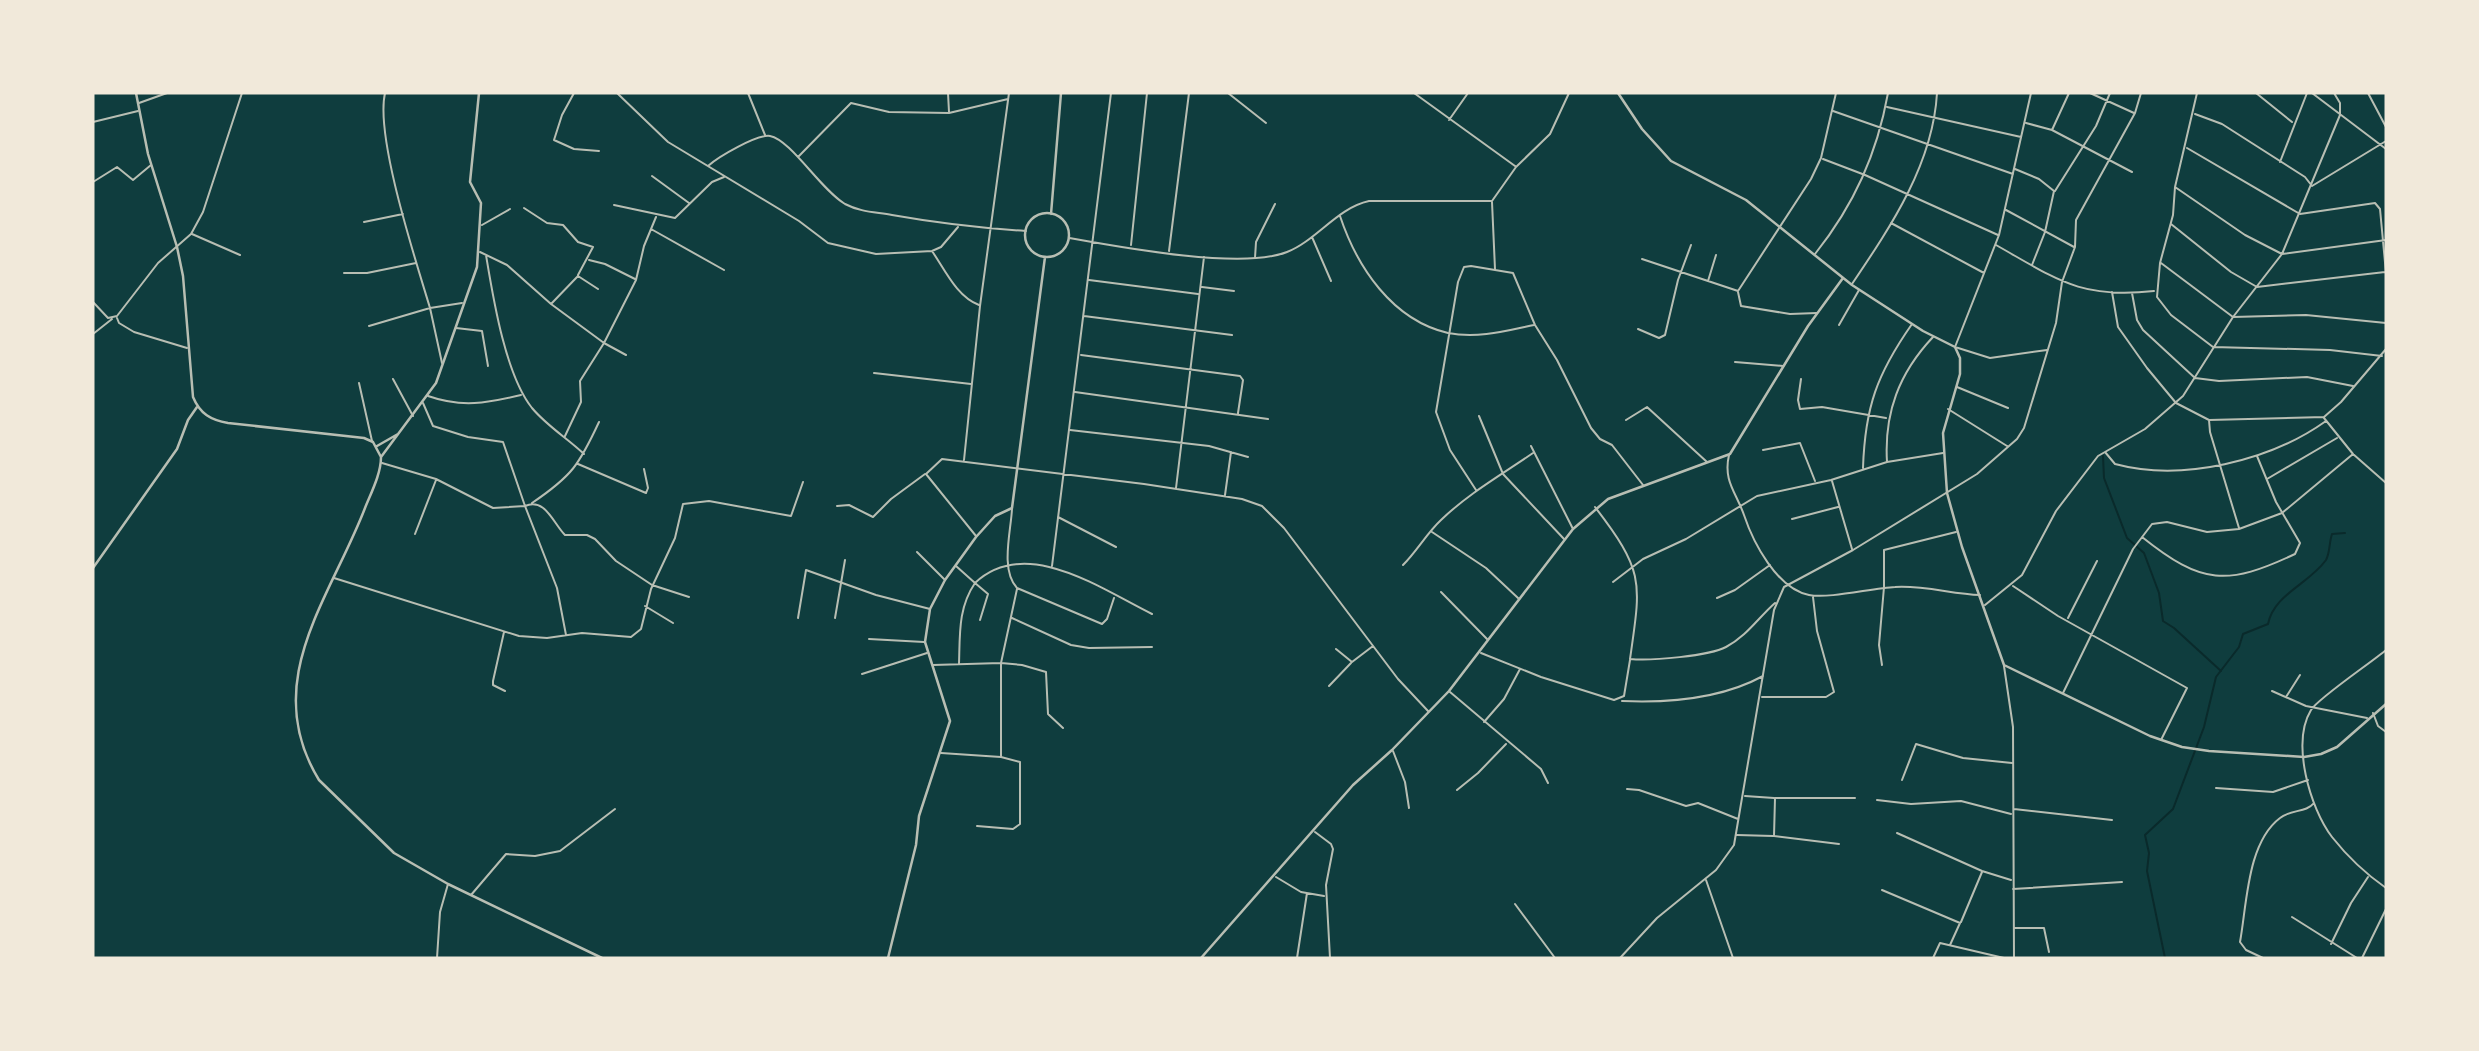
<svg xmlns="http://www.w3.org/2000/svg" width="2479" height="1051" viewBox="0 0 2479 1051" font-family="Montserrat,sans-serif">
<style>
.lines{fill:none;stroke-linecap:round;stroke-linejoin:round}
.stream{stroke:#0a2a2b;stroke-width:2}
.minor{stroke:#b8beb3;stroke-width:2}
.tertiary{stroke:#b8beb3;stroke-width:2.5}
</style>
<rect width="100%" height="100%" fill="#0f3d3e"/>
<g class="lines">
<path class="stream" d="M2103 456 2104 478 2127 538 2144 553 2159 593 2163 621 2174 628 2221 671
M2165 958 2147 871 2149 853 2145 835 2173 809 2204 727 2216 677 2239 647 2243 634 2268 624C2274 594 2309 584 2326 560 2330 553 2329 543 2332 534L2345 533"/>
<path class="minor" d="M385 93C375 137 416 261 430 308L462 303
M574 93 562 115 554 140 574 149 599 151
M617 93 668 142 799 221 828 243 876 254 932 251 941 247 958 227
M748 93 765 135
M948 93 949 112
M1228 93 1266 123
M1414 93 1515 166
M2031 93 1999 235 1955 347 1990 358 2047 350
M2090 93 2134 113
M2197 93 2175 187 2173 215 2160 263 2157 297 2171 315 2213 347 2330 350 2382 356
M2256 93 2292 122
M2312 93 2386 149
M2368 93 2386 127
M139 103 167 93
M1887 107 2021 137
M1833 111 2013 174
M2195 114 2222 124 2305 177 2312 186 2386 141
M1449 120 1468 93
M93 122 138 111
M2026 123 2052 130 2132 172
M2052 130 2069 93
M2187 148 2300 214 2375 203 2380 209 2386 273
M798 157 851 103 889 112 949 113 1008 99
M1823 159 1865 175 1998 235
M2280 162 2307 93
M708 166C718 157 757 134 770 136 791 140 821 190 845 204 860 212 876 212 892 215 937 223 980 228 1026 231
M2015 169 2039 179 2054 191 2045 232 2032 265
M652 176 689 203
M93 182 117 167 133 180 151 165
M2175 187 2245 235 2282 254 2386 240
M2055 191 2096 126 2110 93
M1492 202 1495 269
M614 205 675 218 712 182 724 177
M524 208 547 223 563 225 578 242 593 247 578 275
M2006 210 2074 247
M1340 216C1357 267 1392 320 1448 333 1477 339 1506 331 1534 325
M364 222 403 214
M1891 223 1984 273
M2171 224 2231 272 2257 287 2385 272
M482 225 510 209
M651 229 724 270
M192 234 240 255
M1312 237 1331 281
M1069 238C1119 247 1242 270 1287 252 1317 240 1337 208 1369 201H1492L1516 167 1550 134 1569 93
M1131 245 1147 93
M1996 245C2058 280 2080 299 2154 291
M932 251C945 270 957 297 979 305
M1169 251 1189 93
M480 252 507 265 551 304 578 276 598 289
M1815 254C1854 205 1877 154 1888 93
M486 255C493 297 505 374 532 408 547 426 567 438 584 454
M1255 258 1256 242 1275 204
M1642 259 1738 291 1811 179 1821 158 1836 93
M589 260 605 264 635 279
M2161 263 2233 317 2306 315 2386 323
M344 273H367L416 263
M1089 280 1198 294
M1708 281 1716 255
M1852 284C1891 226 1933 164 1937 93
M1202 287 1234 291
M1738 292 1741 306 1790 314 1817 313
M2112 292 2118 327 2147 368 2176 403 2209 420 2324 417 2341 402 2386 349
M2132 293 2137 320 2143 330 2195 378 2219 381 2307 377 2353 386
M93 302 108 318 117 316 158 263 191 234 203 212 242 93
M551 304 604 343 636 280 644 246 656 217
M1084 316 1232 335
M117 318 119 323 134 332 187 348
M1839 325 1859 290
M369 326 430 308 442 363
M456 328 482 331 488 366
M1638 329 1659 338 1665 335 1678 280 1691 245
M93 334 112 319
M1081 355 1240 376 1243 380 1238 413
M1735 362 1783 366
M874 373 971 384
M393 379 413 416
M1801 379 1798 400 1800 409 1822 407 1886 418
M359 383 372 441
M1957 387 2008 408
M1075 392 1268 419
M428 396C462 408 487 403 521 395
M423 403 433 426 468 437 503 442 525 506C545 497 553 523 565 535H587L595 539 616 561 652 585 689 597
M1948 409 2007 446
M1479 416 1503 474 1564 539
M2324 418 2353 454 2386 483
M1626 420 1647 407 1707 462
M2209 420 2210 432 2239 528
M1070 430 1209 446 1248 457
M565 436 581 402 580 381 604 343 626 355
M1531 446 1573 529
M1763 450 1800 443 1815 481
M2105 452 2115 464C2182 482 2270 461 2326 421
M1729 455C1723 481 1736 492 1744 515 1753 542 1777 589 1809 595 1829 599 1872 588 1895 587 1923 585 1952 594 1980 595
M964 460 980 306 1009 93
M1887 462C1884 413 1899 373 1933 337
M382 463 436 479 493 508 525 506 557 588 566 635
M578 464 646 493 648 488 644 469
M1863 468C1865 407 1877 374 1912 324
M2267 479 2337 438
M1832 481 1852 549
M1176 488 1204 257
M1476 490 1450 450 1436 412 1458 282 1464 267 1471 266 1513 273 1535 325 1557 360 1591 428 1600 439 1612 445 1643 485
M1225 495 1231 452
M532 503C572 476 579 465 599 422
M837 506 849 505 873 517 891 499 925 474
M1595 507C1645 572 1641 582 1630 659 1651 661 1709 656 1726 647 1747 636 1758 618 1775 603
M1012 509C1011 531 1000 570 1017 588L1102 624 1107 619 1114 598
M1058 517 1116 547
M1792 519 1838 507
M1432 532 1486 568 1518 598
M415 534 436 480
M976 536 926 474 942 459 1144 484 1242 499 1262 506 1284 528 1398 679 1428 711
M2142 537C2202 585 2227 586 2295 554L2300 543 2276 502 2257 456
M917 552 944 579
M1403 565C1417 551 1427 533 1441 520 1469 493 1501 475 1533 453
M956 566 975 583C1026 535 1101 589 1152 614
M1052 566 1111 93
M334 578 519 636 547 638 582 633 631 637 641 629 651 589 675 538 683 504 709 501 791 516 803 482
M1613 582 1643 559 1686 539 1757 496 1831 480 1887 462 1943 453
M2013 586 2058 616 2187 688 2161 740
M1017 589 1001 663 1022 665 1046 672 1048 714 1063 728
M1441 592 1487 639
M1717 598 1735 590 1770 565
M1985 605 2022 575 2056 511 2098 456 2145 429 2183 396 2233 317 2282 254 2340 115V103L2334 93
M645 606 673 623
M798 618 806 570 876 595 930 609
M835 618 845 560
M1012 618 1071 645 1089 648 1152 647
M2068 618 2097 561
M504 632 493 681V685L505 691
M869 639 924 642
M1336 649 1352 662 1373 646
M2386 650C2372 662 2317 699 2311 710 2291 743 2310 808 2332 837 2347 856 2366 874 2386 888
M1481 653 1541 677 1614 700 1624 696 1630 660
M959 664C960 634 958 608 975 583L988 594 980 620
M933 665 1001 663V757
M1882 665 1879 645 1884 587V550L1956 532
M2004 666 2013 727 2014 958
M862 674 927 653
M1329 686 1351 663
M2272 691 2306 706 2367 718
M1450 692 1541 769 1548 783
M2063 693 2133 549 2152 524 2167 522 2207 532 2239 529 2282 513 2353 454
M1762 697H1826L1834 692 1817 631 1813 597
M2286 697 2300 675
M1622 701C1669 703 1721 699 1763 676
M2373 713 2378 726 2386 732
M1484 722 1504 699 1520 669
M1393 751 1405 782 1409 808
M941 753 1001 757 1020 762V824L1013 829 977 826
M1902 780 1916 744 1963 758 2012 763
M2216 788 2273 792 2308 780
M1627 789 1639 790 1686 806 1698 803 1738 819
M1457 790 1478 773 1506 744
M1745 796 1774 798
M1877 800 1911 804 1961 801 2011 814
M2014 809 2112 820
M1315 832 1331 844 1333 849 1326 885 1330 958
M1897 833 1982 871 2011 880
M1737 835 1773 836
M1839 844 1774 836 1775 798H1855
M1276 877 1301 892 1324 896
M1706 880 1733 958
M2013 889 2122 882
M1882 890 1960 923 1950 945
M471 895 506 854 535 856 560 851 615 809
M1515 904 1555 958
M2292 917 2357 958
M1961 922 1982 872
M2014 928H2044L2049 952
M2331 944 2351 903 2368 877
M437 958 440 912 448 884
M1297 958 1307 893
M1620 958 1657 918 1716 870 1734 845 1774 610 1784 587 1853 550 1977 474 2017 439 2024 428 2056 323 2062 282 2075 247 2076 220 2135 113 2141 93
M1933 958 1940 943 2004 958
M2263 958 2246 950 2240 942C2247 904 2247 843 2280 818 2291 809 2306 813 2314 803
M2362 958 2386 909"/>
<path class="tertiary" d="M136 93 148 154 177 247 183 276 193 397C200 414 211 420 228 423L364 438 373 442 381 457C381 474 371 493 365 508 330 599 259 682 319 780L394 853 448 884 602 958
M1618 93 1642 129 1671 161 1746 200 1852 285 1923 331 1955 347 1960 358V374L1943 433 1947 493 1962 547 2004 665 2150 736 2182 747 2209 751 2304 757 2321 754 2337 747 2386 704
M1025 235a22 22 0 1 1 44 0a22 22 0 1 1-44 0Z
M1051 214 1061 93
M377 446 398 434
M381 457 436 383 477 267 481 203 470 182 479 93
M93 568 177 449 188 420 197 407
M888 958 916 845 919 816 950 721 925 642 930 609 945 580 976 537 995 516 1012 508 1045 257
M1201 958 1353 785 1392 750 1449 691 1573 529 1608 499 1730 454 1808 326 1843 278"/>
</g>
<rect width="2479" height="1051" fill="none" stroke="#f1e9da" stroke-width="189"/>
</svg>
